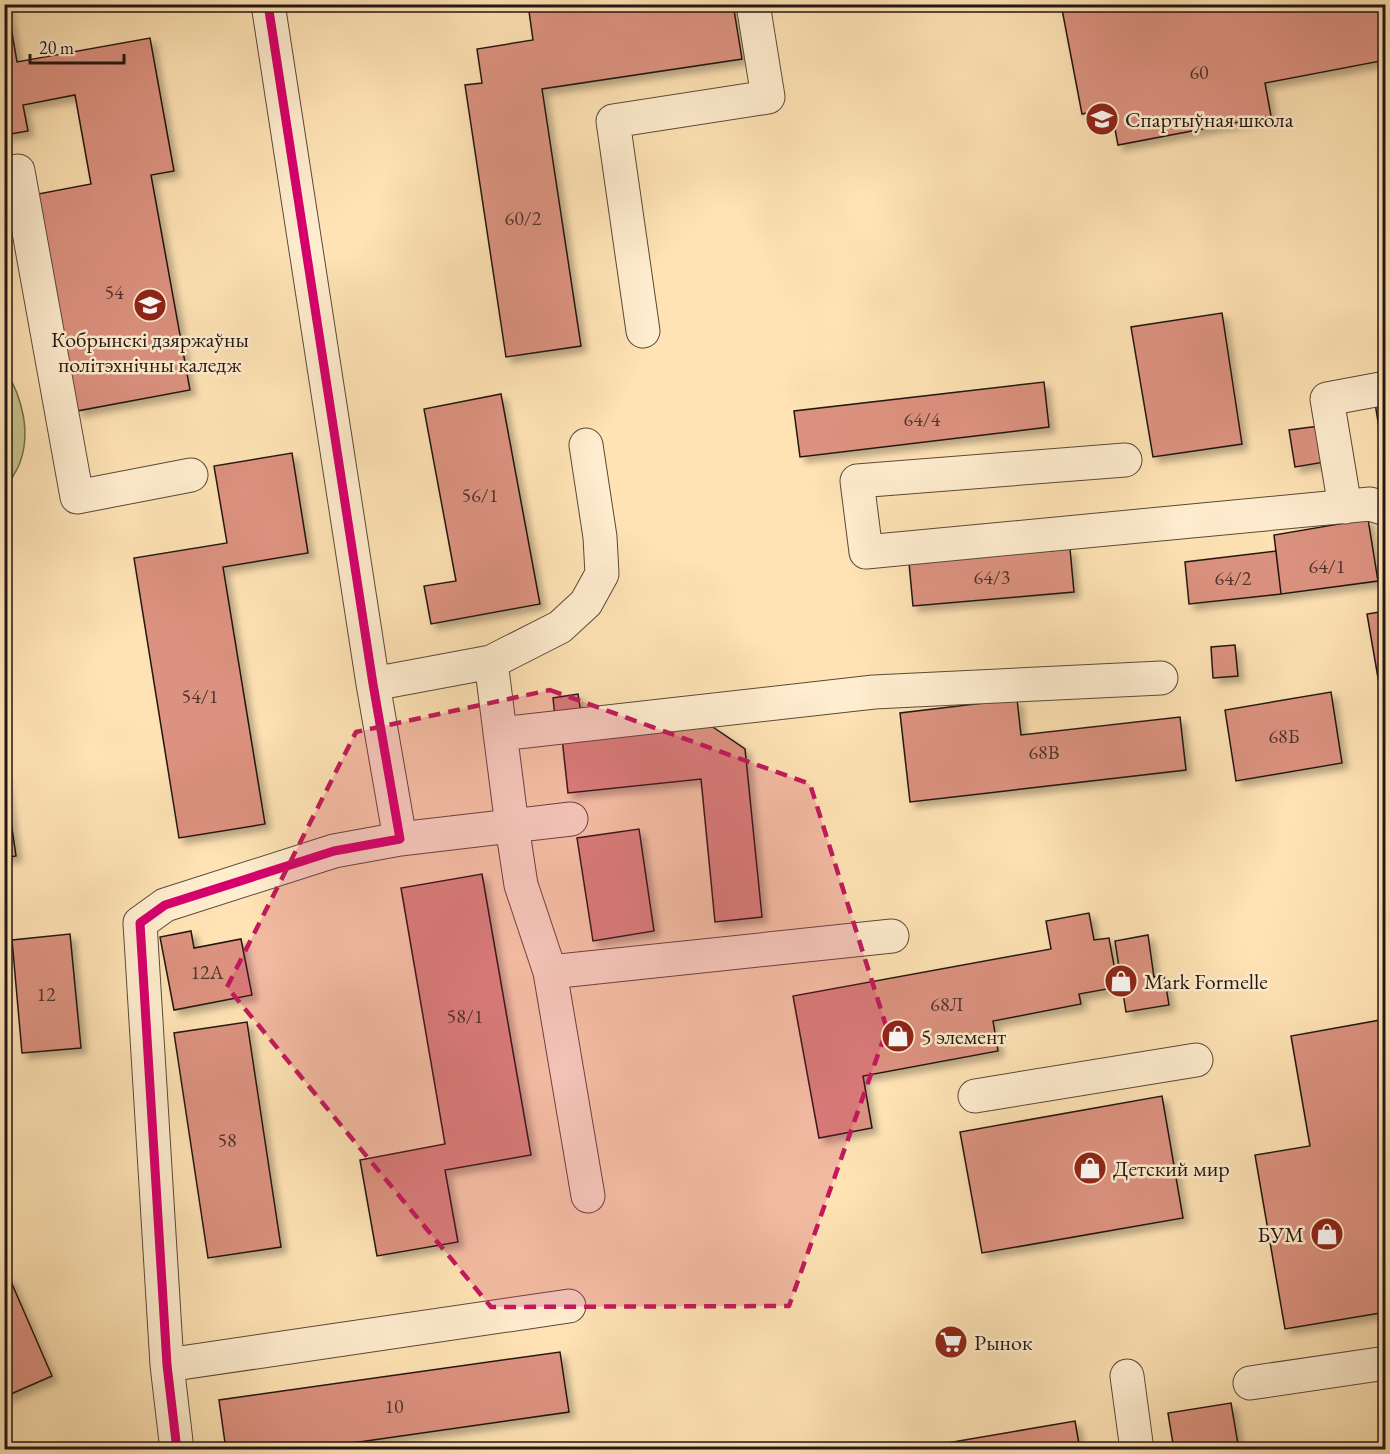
<svg xmlns="http://www.w3.org/2000/svg" width="1390" height="1454" viewBox="0 0 1390 1454" font-family="'EB Garamond',serif">
<style>
.green{fill:#c6c28a;stroke:#746c4d;stroke-width:1.5}
.building{fill:#dc9280;stroke:#231610;stroke-width:1.5;filter:url(#shadow)}
.lines{fill:none;stroke-linecap:round;stroke-linejoin:round}
.minor-casing{stroke:#5a4939;stroke-width:35}
.minor{stroke:#ffedcf;stroke-width:33}
.cycleway-casing{stroke:#ffedcf;stroke-width:13}
.cycleway{stroke:#d6006c;stroke-width:9}
.marked{fill:#c2185b;fill-opacity:0.2;stroke:#c2185b;stroke-width:4.5;stroke-dasharray:12 8;stroke-linejoin:round}
.labels{text-anchor:middle;dominant-baseline:central;stroke-width:5;stroke-linejoin:round;paint-order:stroke}
.number-label{font-size:20px;fill:#51352c}
.poi-label{font-size:22px;fill:#231610;stroke:#ffedcf;text-anchor:start}
</style>
<defs>
<filter id="shadow"><feDropShadow dx="5.5" dy="5.5" stdDeviation="3" flood-color="#0004"/></filter>
</defs>
<rect width="100%" height="100%" fill="#ffe3b5"/>
<filter id="stains"><feTurbulence type="fractalNoise" baseFrequency=".00333" numOctaves="4"/><feColorMatrix values="0 0 0 0 .2 0 0 0 0 .09 0 0 0 0 .02 0 0 0 .5 -.17"/></filter>
<radialGradient id="worn" r=".72"><stop offset=".6" stop-color="#630" stop-opacity="0"/><stop offset="1" stop-color="#630" stop-opacity=".3"/></radialGradient>
<path class="green" d="M5 369C22 397 32 433 19 465 15 474 9 482 5 490Z"/>
<path class="building" d="M4 4H7L17 62 150 38 174 171 151 175 190 390 77 411 38 194 91 184 75 95 23 105 28 131 4 135Z
M528 4H733L742 59 542 89 581 346 506 357 465 85 482 83 477 49 533 40Z
M1061 4H1386V60L1265 83 1271 116 1118 145 1111 108 1082 114Z
M1222 313 1242 444 1153 457 1131 327Z
M1044 382 1049 427 800 457 794 411Z
M501 394 540 604 431 624 424 586 456 581 424 409Z
M1386 402V471L1375 403Z
M1319 426 1325 462 1295 467 1289 430Z
M292 453 308 553 223 567 265 824 179 838 134 558 227 543 214 466Z
M1368 519 1378 581 1281 594 1274 535Z
M1070 549 1074 592 913 606 909 563Z
M1276 551 1281 594 1189 604 1185 562Z
M1386 611V724L1367 614Z
M1235 645 1238 676 1213 678 1211 647Z
M1331 692 1342 763 1236 781 1225 710Z
M578 694 581 714 555 717 553 698Z
M1017 699 1021 735 1180 717 1186 770 910 802 900 713Z
M707 723 745 749 762 917 715 922 701 779 568 793 562 738Z
M4 773 16 856 4 858Z
M639 829 654 931 593 941 577 838Z
M482 874 531 1155 445 1170 458 1242 377 1256 360 1160 445 1144 401 888Z
M1089 913 1094 940 1109 938 1118 987 1079 994 1081 1004 993 1021 998 1051 863 1076 872 1128 819 1138 793 996 1051 949 1046 921Z
M191 931 194 948 241 939 252 995 174 1010 160 937Z
M70 934 81 1048 22 1053 12 940Z
M1148 935 1154 977 1164 975 1169 1005 1126 1012 1115 941Z
M1386 1019V1312L1285 1329 1255 1155 1310 1146 1291 1036Z
M247 1022 281 1247 208 1258 174 1033Z
M1162 1096 1183 1218 982 1253 960 1132Z
M9 1277 52 1376 4 1397V1279Z
M560 1352 569 1412 303 1450H226L219 1400Z
M1231 1403 1239 1450H1174L1168 1413Z
M1075 1421 1080 1450H906Z"/>
<g class="lines">
<g class="minor-casing">
<path id="minor" d="M4 173 18 171 77 497 191 475
M643 331 613 121 768 97 753 4
M1125 460 857 481 866 552 1370 504 1386 509
M1345 507 1327 399 1386 388
M491 662 512 826 521 885 550 972 588 1196
M373 684 491 662 560 627 586 603 602 574 600 537 586 445
M500 734 874 692 1161 678
M400 839 571 819
M550 972 892 936
M975 1096 1196 1060
M167 1365 569 1306
M1127 1376 1137 1450
M1250 1383 1386 1363
M177 1450 167 1365 140 923 165 905 334 851 400 839 373 684 268 4"/>
</g>
<use href="#minor" class="minor"/>
<g class="cycleway-casing">
<path id="cycleway" d="M177 1450 167 1365 140 923 165 905 334 851 400 839 373 684 268 4"/>
</g>
<use href="#cycleway" class="cycleway"/>
</g>
<path class="marked" d="M550 690 810 784 887 1029 789 1306 491 1307 227 987 356 732Z"/>
<defs>
<g id="school-disc" transform="scale(1.725)"><circle r="9.5" fill="#8f2418" stroke="#ffedcf"/><path d="M0-5L7-2L0 1L-7-2ZM-4 1L0 2.5L4 1V4Q0 6-4 4Z" fill="#fff"/></g>
<g id="university-disc" transform="scale(1.725)"><circle r="9.5" fill="#8f2418" stroke="#ffedcf"/><path d="M0-5L7-2L0 1L-7-2ZM-4 1L0 2.5L4 1V4Q0 6-4 4Z" fill="#fff"/></g>
<g id="shop-disc" transform="scale(1.725)"><circle r="9.5" fill="#8f2418" stroke="#ffedcf"/><path d="M-5-2.5h2.3a2.7 3.5 0 0 1 5.4 0H5L5.5 6h-11ZM-1.5-2.5h3a1.5 2.3 0 0 0-3 0Z" fill="#fff"/></g>
<g id="supermarket-disc" transform="scale(1.725)"><circle r="9.5" fill="#8f2418" stroke="#ffedcf"/><path d="M-6-5.5h2.5l.6 2H6L4.5 2H-2.5L-4.4-4H-6ZM-1.5 3.2a1.3 1.3 0 1 0 .1 0ZM3 3.2a1.3 1.3 0 1 0 .1 0Z" fill="#fff"/></g>
</defs>
<g fill-rule="evenodd">
<use href="#school-disc" x="1102" y="119"/>
<use href="#university-disc" x="150" y="305"/>
<use href="#shop-disc" x="1121" y="981"/>
<use href="#shop-disc" x="898" y="1036"/>
<use href="#shop-disc" x="1090" y="1168"/>
<use href="#shop-disc" x="1327" y="1234"/>
<use href="#supermarket-disc" x="951" y="1342"/>
</g>
<g class="labels">
<g class="number-label">
<text x="1199" y="72">60</text>
<text x="523" y="218">60/2</text>
<text x="114" y="292">54</text>
<text x="922" y="419">64/4</text>
<text x="480" y="495">56/1</text>
<text x="1327" y="566">64/1</text>
<text x="992" y="577">64/3</text>
<text x="1233" y="578">64/2</text>
<text x="200" y="696">54/1</text>
<text x="1284" y="736">68Б</text>
<text x="1044" y="752">68В</text>
<text x="207" y="972">12А</text>
<text x="46" y="994">12</text>
<text x="947" y="1004">68Л</text>
<text x="465" y="1016">58/1</text>
<text x="227" y="1140">58</text>
<text x="394" y="1406">10</text>
</g>
<g class="poi-label">
<text x="1125" y="119">Спартыўная школа</text>
<text x="150" y="339" text-anchor="middle">Кобрынскі дзяржаўны<tspan x="150" dy="25">політэхнічны каледж</tspan></text>
<text x="1144" y="981">Mark Formelle</text>
<text x="921" y="1036">5 элемент</text>
<text x="1113" y="1168">Детский мир</text>
<text x="1304" y="1234" text-anchor="end">БУМ</text>
<text x="974" y="1342">Рынок</text>
</g>
</g>
<rect width="1390" height="1454" fill="none" stroke="#ffe3b5" stroke-width="24"/>
<rect x="6" y="6" width="1378" height="1442" fill="none" stroke="#231610" stroke-width="3"/>
<rect x="12" y="12" width="1366" height="1430" fill="none" stroke="#231610" stroke-width="1.5"/>
<path d="M30 54v9h94v-9" fill="none" stroke="#231610" stroke-width="3"/>
<text x="39" y="54" font-size="18" fill="#231610" stroke="#ffedcf" stroke-width="4.5" paint-order="stroke">20 m</text>
<rect width="100%" height="100%" filter="url(#stains)"/>
<rect width="100%" height="100%" fill="url(#worn)"/>
</svg>
